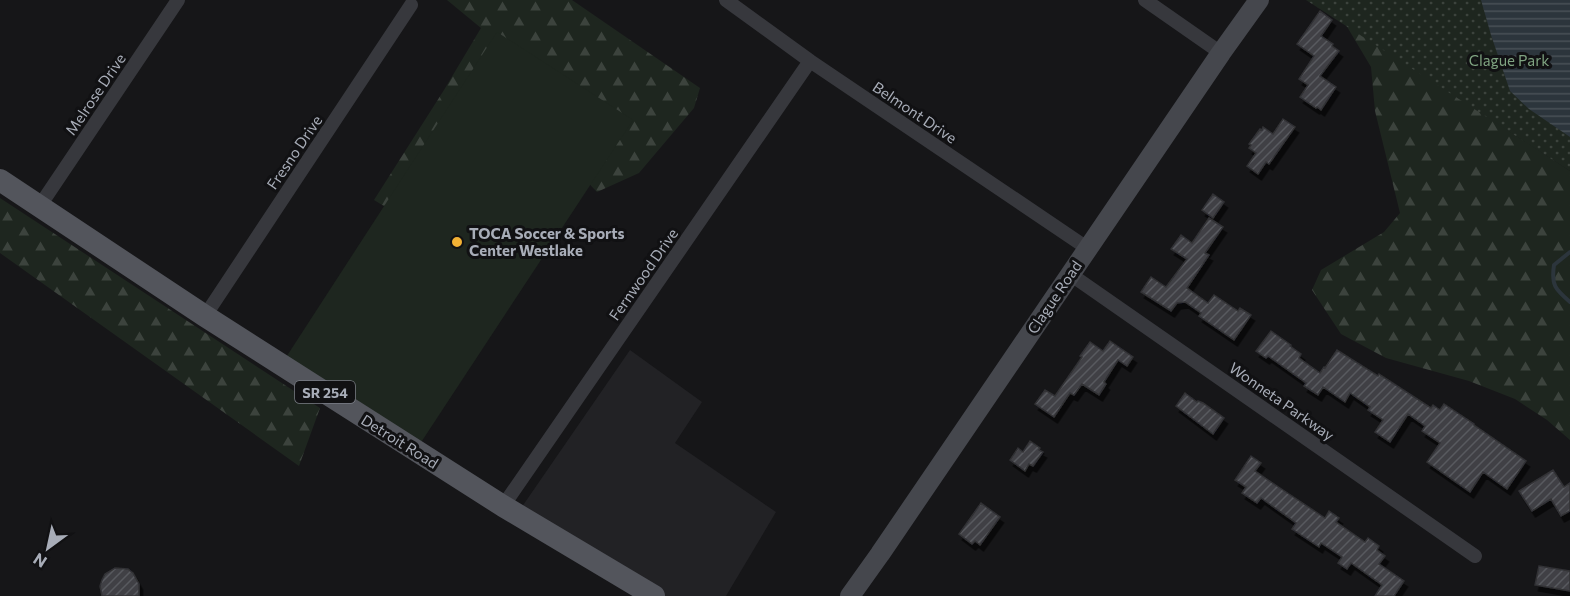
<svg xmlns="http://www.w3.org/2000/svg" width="1570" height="596" viewBox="0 0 1570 596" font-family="Commissioner,sans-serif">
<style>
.built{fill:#222225}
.forest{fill:url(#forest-firs)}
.park{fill:url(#park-dots)}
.pitch{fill:#1e261f}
.water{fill:url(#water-rules)}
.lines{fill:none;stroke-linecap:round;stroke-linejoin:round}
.stream{stroke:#2c353c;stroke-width:4}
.building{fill:url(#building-hatch);stroke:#303034;stroke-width:1.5;filter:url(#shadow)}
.street{stroke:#37383d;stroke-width:14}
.secondary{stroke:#45474d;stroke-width:20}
.primary{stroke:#53555c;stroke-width:22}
.poi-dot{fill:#f2b134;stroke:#111113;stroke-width:2}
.labels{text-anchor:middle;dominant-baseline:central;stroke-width:6;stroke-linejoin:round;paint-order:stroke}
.shield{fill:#111113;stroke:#7b7e86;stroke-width:1.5}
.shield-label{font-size:14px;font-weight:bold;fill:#a8adb8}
.park-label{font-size:15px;fill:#7fa381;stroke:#111113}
.street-label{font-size:15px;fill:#a8adb8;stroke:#111113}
.poi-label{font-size:15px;font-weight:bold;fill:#a8adb8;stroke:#111113;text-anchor:start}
</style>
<defs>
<pattern id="forest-firs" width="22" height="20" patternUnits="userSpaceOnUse" patternTransform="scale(1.5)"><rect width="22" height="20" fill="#1e261f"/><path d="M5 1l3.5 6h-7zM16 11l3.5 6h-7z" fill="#3c433d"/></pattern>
<pattern id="park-dots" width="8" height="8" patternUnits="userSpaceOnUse" patternTransform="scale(1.5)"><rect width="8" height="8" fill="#1e261f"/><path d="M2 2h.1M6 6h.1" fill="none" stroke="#3c433d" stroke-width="1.8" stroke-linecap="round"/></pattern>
<pattern id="water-rules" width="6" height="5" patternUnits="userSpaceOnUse" patternTransform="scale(1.5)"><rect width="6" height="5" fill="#2c353c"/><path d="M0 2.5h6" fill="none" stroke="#485056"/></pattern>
<pattern id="building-hatch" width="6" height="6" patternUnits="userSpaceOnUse" patternTransform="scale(1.5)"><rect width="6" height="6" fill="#404145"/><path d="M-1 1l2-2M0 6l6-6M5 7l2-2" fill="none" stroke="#595a5e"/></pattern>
<filter id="shadow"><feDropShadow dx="3.5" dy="6" stdDeviation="0" flood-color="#0009"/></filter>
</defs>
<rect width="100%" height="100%" fill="#161618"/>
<path class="built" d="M630 350 702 402 675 443 776 512 726 596H654L517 514Z"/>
<path class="forest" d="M447 0H572L700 88 694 108 639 173 597 192 493 84 410 222 374 200 444 90 481 28Z
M1309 0 1570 171V440L1547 420 1515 399 1469 381 1386 358 1341 334 1312 290 1321 270 1384 232 1400 213 1375 111 1371 67 1346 25Z
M0 198 320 408 299 466 0 253Z"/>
<path class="park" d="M1306 0H1570V171Z"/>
<path class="pitch" d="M497 32 633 120 416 450 281 365Z"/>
<path class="water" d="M1481 0H1570V137L1529 109 1510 91 1491 35Z"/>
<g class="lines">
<path class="stream" d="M1570 252 1554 265C1551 285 1555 289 1570 302"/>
</g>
<path class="building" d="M1320 11 1332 20 1321 36 1333 44 1332 46 1339 51 1320 76 1336 87 1321 110 1317 107 1316 108 1300 97 1308 85 1299 79 1314 56 1297 44Z
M1283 119 1295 127 1269 164 1266 162 1258 174 1247 166 1256 153 1249 148 1251 145 1249 144 1260 129 1262 130 1263 127 1273 134Z
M1213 194 1224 202 1213 218 1202 210Z
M1209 218 1223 227 1205 253 1209 255 1187 288 1208 303 1214 295 1238 311 1240 308 1251 315 1234 340 1199 316 1201 313 1185 302 1177 303 1171 311 1141 292 1151 277 1166 287 1187 259 1171 249 1181 235 1192 243Z
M1271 331 1291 345 1290 346 1301 354 1299 358 1320 373 1324 367 1325 368 1337 350 1378 376 1379 374 1431 408 1433 405 1440 410 1444 404 1474 424V425L1526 461 1507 489 1483 472 1470 492 1427 462 1440 443 1422 431 1425 426 1408 414 1390 442 1375 432 1383 420 1368 410 1370 407 1350 393 1345 402 1323 387 1318 395 1304 386 1306 383 1268 356 1266 358 1256 351Z
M1110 341 1133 357 1127 366 1118 360 1104 382 1106 384 1099 395 1082 384 1074 395 1070 393 1054 417 1035 404 1045 390 1055 396 1082 357 1080 356 1090 342 1103 351Z
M1185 393 1197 402 1198 401 1203 403 1224 418 1213 434 1176 406Z
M1030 441 1040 448 1039 450 1043 452 1033 466 1029 464 1025 471 1010 460 1018 448 1023 452Z
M1251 456 1261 463 1255 471 1283 490 1325 518 1329 511 1339 518 1336 522 1365 542 1368 538 1379 546 1377 550 1385 556 1379 564 1404 581 1394 596H1375L1382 585 1351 563 1347 569 1338 563 1342 557 1321 543 1319 547 1292 529 1296 523 1261 498 1257 503 1242 493 1246 487 1235 480Z
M1553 470 1564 487 1570 483V511L1561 516 1551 499 1532 511 1519 491Z
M981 503 1000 517 980 545 975 541 972 544 959 534Z
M1539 566 1570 571V591L1535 585Z
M115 568 128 569 133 573 139 584V596H102L100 586 102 580 105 574Z"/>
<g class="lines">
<path class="street" d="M726 0 810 61 1087 248
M1145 0 1221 53
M39 207 178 0
M1070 274 1475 556
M205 316 411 5
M503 506 810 61"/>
<path class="secondary" d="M850 596 880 554 1221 53 1259 0"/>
<path class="primary" d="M0 180 205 316 503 506 654 596"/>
</g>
<circle class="poi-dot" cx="457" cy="242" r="6"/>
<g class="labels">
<rect class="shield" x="295" y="381" width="60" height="22" rx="4.5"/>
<g class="shield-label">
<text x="325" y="392">SR 254</text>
</g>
<g class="park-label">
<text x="1509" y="60">Clague Park</text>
</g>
<g class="street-label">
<text transform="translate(95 94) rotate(-56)">Melrose Drive</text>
<text transform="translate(915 112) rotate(34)">Belmont Drive</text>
<text transform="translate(294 152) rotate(-56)">Fresno Drive</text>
<text transform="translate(643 274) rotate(-55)">Fernwood Drive</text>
<text transform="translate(1054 297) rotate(-56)">Clague Road</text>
<text transform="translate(1282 401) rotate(35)">Wonneta Parkway</text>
<text transform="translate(400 441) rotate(32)">Detroit Road</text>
</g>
<g class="poi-label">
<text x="469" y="233">TOCA Soccer &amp; Sports<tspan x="469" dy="17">Center Westlake</tspan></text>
</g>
</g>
<g transform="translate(48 548) rotate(213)" stroke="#111113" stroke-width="4.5" paint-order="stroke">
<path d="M0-4.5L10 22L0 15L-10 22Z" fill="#a8adb8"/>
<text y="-9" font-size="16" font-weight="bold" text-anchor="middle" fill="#a8adb8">N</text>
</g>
</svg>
